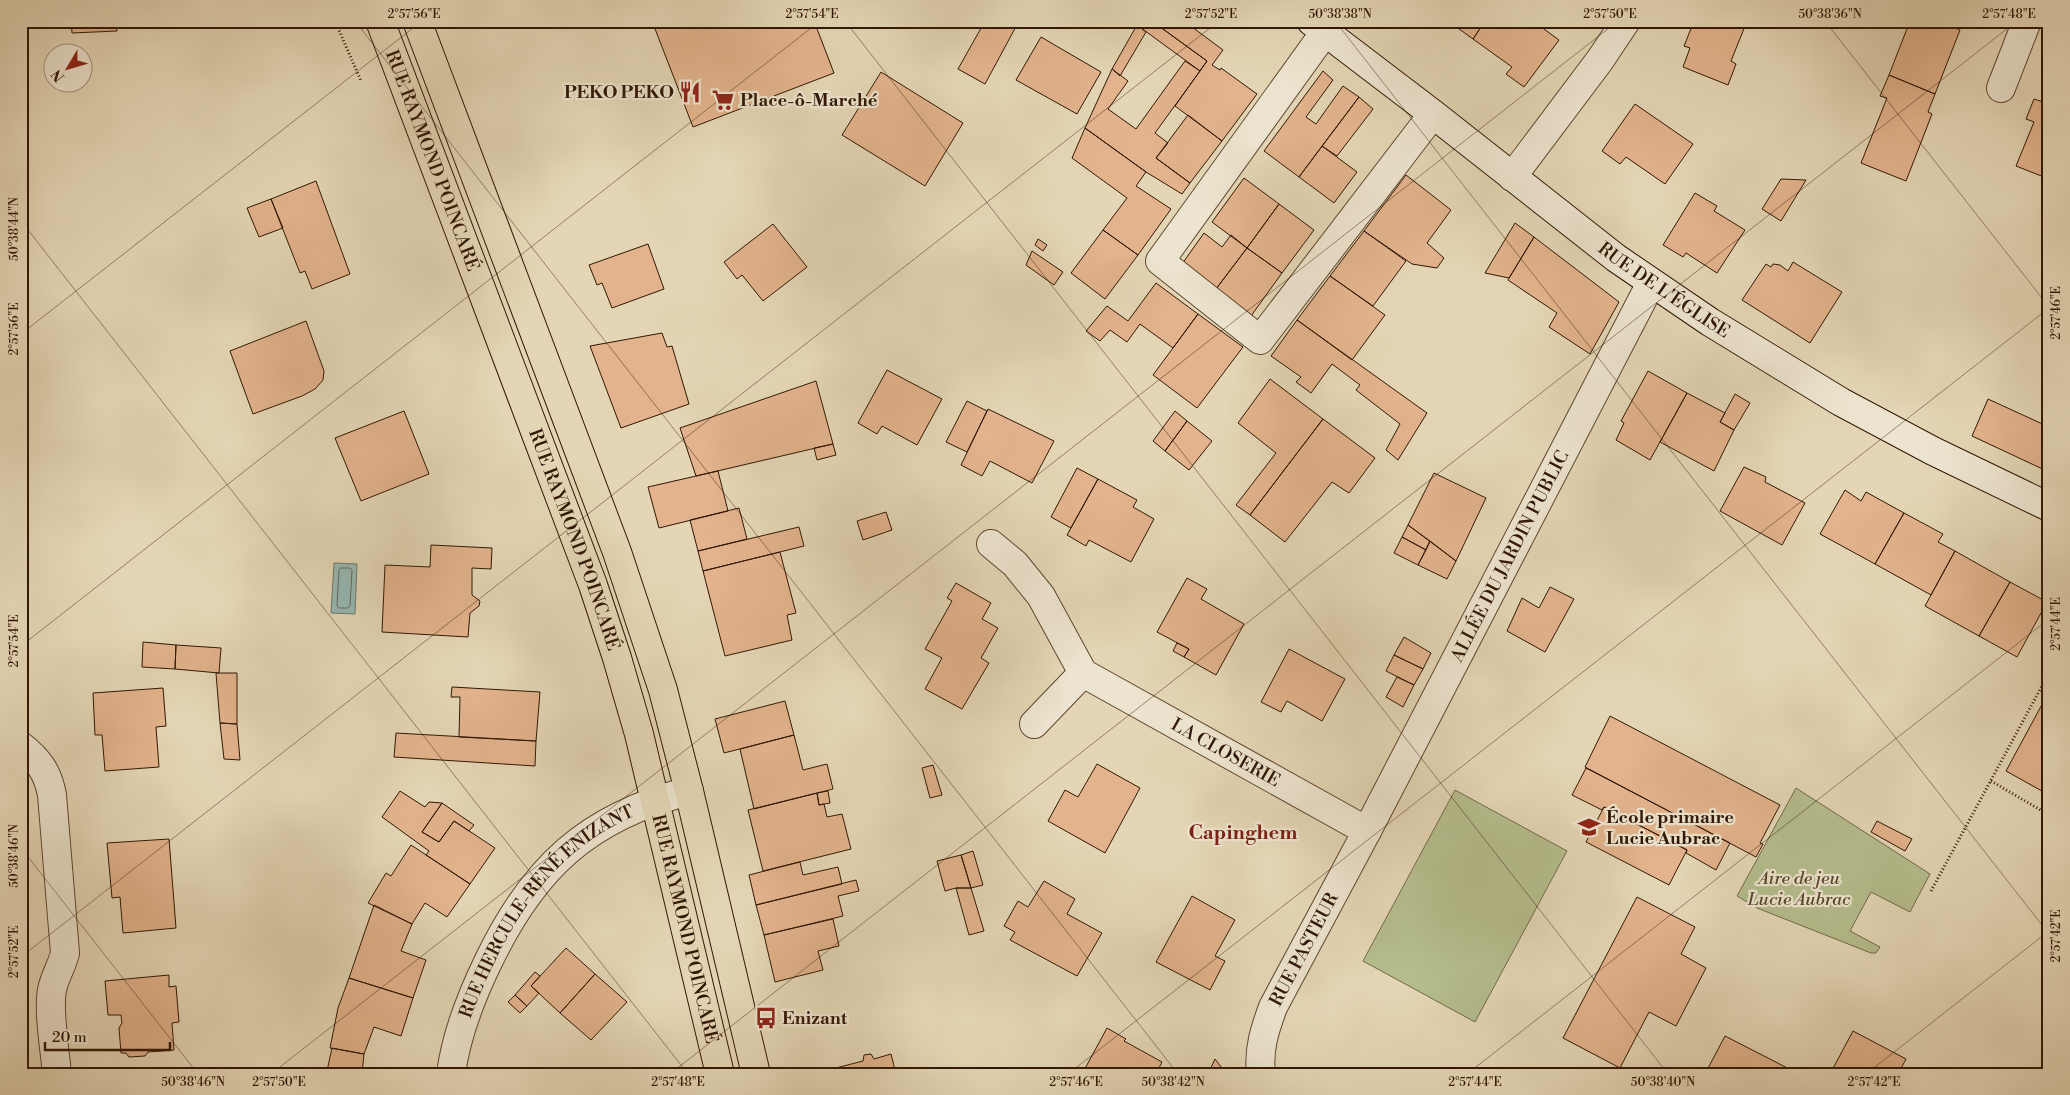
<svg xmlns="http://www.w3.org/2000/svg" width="2070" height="1095" viewBox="0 0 2070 1095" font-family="'Libre Bodoni',serif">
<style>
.green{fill:#b5bd8d;stroke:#736a48}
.water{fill:#96b8b3;stroke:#6e786d}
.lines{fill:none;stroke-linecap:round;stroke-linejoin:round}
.shore{stroke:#64685c;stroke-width:1}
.building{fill:#e2b38c;stroke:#311704}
.street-casing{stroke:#5e4730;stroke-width:30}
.secondary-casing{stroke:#311704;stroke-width:30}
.primary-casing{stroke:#311704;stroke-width:30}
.path{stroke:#311704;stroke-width:3;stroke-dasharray:1 2.5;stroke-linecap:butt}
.street{stroke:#ede4cf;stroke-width:28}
.secondary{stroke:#ede4cf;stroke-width:28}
.primary{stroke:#e4d6b5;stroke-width:28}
.ticks{fill:none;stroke:#311704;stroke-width:1;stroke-opacity:0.45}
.labels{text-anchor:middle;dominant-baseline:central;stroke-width:4.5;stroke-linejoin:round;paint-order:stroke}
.poi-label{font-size:18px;font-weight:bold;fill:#311704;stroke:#ede4cf;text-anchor:start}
.street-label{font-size:18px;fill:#311704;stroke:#ede4cf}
.park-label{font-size:18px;font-style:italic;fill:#59492d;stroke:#ede4cf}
.quarter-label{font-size:20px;font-weight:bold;fill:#7a1f14;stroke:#ede4cf}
.neatline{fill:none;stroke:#311704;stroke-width:2}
.ticks-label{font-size:12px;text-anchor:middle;fill:#311704}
</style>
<rect width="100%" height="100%" fill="#e4d6b5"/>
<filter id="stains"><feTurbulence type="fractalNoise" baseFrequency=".004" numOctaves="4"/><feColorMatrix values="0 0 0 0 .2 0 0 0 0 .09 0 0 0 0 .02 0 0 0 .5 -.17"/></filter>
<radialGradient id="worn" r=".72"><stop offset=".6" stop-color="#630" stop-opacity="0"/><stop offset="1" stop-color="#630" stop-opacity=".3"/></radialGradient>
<path class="green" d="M1796 788 1930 874 1910 912 1871 892 1850 931 1880 947 1876 953H1871L1757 908 1737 896Z
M1455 790 1567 851 1475 1022 1363 961Z"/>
<path class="water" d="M334 563 357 564 355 614 331 613Z"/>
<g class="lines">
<path class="shore" d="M341 568H350L352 570 350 606 348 608H339L337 606 339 570Z"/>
</g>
<path class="building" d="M71 21H117V31L72 33Z
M652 21H814L834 73 693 127Z
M985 21H1019L985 84 958 69Z
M1139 21H1152L1207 61 1200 71 1137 25Z
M1152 21H1184L1223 50 1212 65 1220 70 1221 68 1257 94 1222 141 1175 106 1207 61Z
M1448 21H1485L1473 39Z
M1485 21H1533L1559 40 1524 87 1506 74 1512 67 1473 39Z
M1694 21H1747L1731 61 1736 64 1728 85 1683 67 1690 48 1684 46Z
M1750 21H1765L1763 27Z
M1880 21H1894L1892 26Z
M1910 21H1938L1960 30 1935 94 1889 75Z
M1137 25 1146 32 1120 76 1112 69Z
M1041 37 1101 72 1077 114 1016 80Z
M1185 61 1200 71 1155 133 1168 143 1156 158 1190 183 1182 194 1146 172 1085 128 1112 69 1128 81 1108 109 1136 129Z
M2049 63V78L2044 76Z
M1323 71 1333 80 1306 117 1316 124 1343 86 1359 97 1299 177 1264 151Z
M881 72 963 123 925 186 842 135Z
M1889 75 1935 94 1928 112 1932 114 1906 181 1861 163 1887 98 1880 96Z
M1359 97 1373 109 1337 156 1322 146Z
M2034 99 2049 104V179L2016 166 2034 122 2026 119Z
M1635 104 1693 144 1665 184 1626 157 1620 164 1602 151Z
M1188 115 1222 141 1190 183 1156 158Z
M1085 128 1146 172 1136 186 1171 209 1138 255 1103 230 1127 198 1072 158Z
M1322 146 1357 172 1334 203 1299 177Z
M1406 175 1451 210 1427 243 1444 258 1437 268 1412 264 1364 231Z
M1244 178 1279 204 1247 248 1212 222Z
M1781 179 1806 180 1781 221 1762 209Z
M316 181 350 274 312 289 305 271 300 273 271 199Z
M1695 193 1717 206 1714 211 1745 230 1717 273 1686 253 1683 257 1663 245Z
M271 199 283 228 259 237 247 208Z
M1279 204 1314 230 1282 273 1247 248Z
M1515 223 1534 237 1509 278 1485 273Z
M773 224 807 267 763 301 742 275 737 279 724 262Z
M1103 230 1138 255 1105 299 1071 273Z
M1364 231 1406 261 1373 306 1330 276Z
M1204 233 1222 247 1231 235 1247 248 1216 289 1182 264Z
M1534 237 1619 302 1590 354 1549 327 1557 313 1508 280Z
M1038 239 1047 245 1043 251 1035 245Z
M648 244 664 289 612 308 602 283 597 285 589 265Z
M1247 248 1282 273 1251 316 1216 289Z
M1032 251 1063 272 1054 285 1026 265Z
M1793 262 1842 292 1810 343 1742 300 1766 264 1771 267 1773 264 1780 265 1788 271Z
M1330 276 1385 315 1352 360 1297 320Z
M1156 283 1198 314 1173 348 1140 324 1127 342 1110 330 1100 341 1086 331 1107 306 1128 321Z
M1198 314 1243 347 1197 408 1153 375Z
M1297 320 1427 413 1398 460 1386 450 1400 424 1356 390 1360 385 1332 364 1311 393 1296 382 1301 377 1271 356Z
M306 321 324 371 323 380 315 389 302 396 253 414 230 351Z
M662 333 667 347 672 346 689 404 621 428 590 346Z
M887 370 942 399 917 445 882 426 877 434 858 423Z
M1648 371 1687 393 1650 460 1616 440 1624 423 1621 421Z
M1270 379 1323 419 1250 515 1236 505 1276 453 1238 423Z
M816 381 833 444 696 476 680 428Z
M1687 393 1725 413 1720 422 1734 430 1714 471 1660 442Z
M1735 394 1750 403 1734 430 1720 422Z
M1988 399 2049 427V472L1972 436Z
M967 401 987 411 967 452 946 442Z
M988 409 1054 441 1032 483 990 461 982 476 961 465Z
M404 411 429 474 361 501 335 438Z
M1175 411 1187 421 1165 451 1153 441Z
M1323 419 1375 458 1349 493 1332 482 1285 542 1250 515Z
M1187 421 1212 441 1189 470 1165 451Z
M833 444 836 455 817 460 814 448Z
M1744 467 1766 477 1765 482 1805 503 1782 545 1720 511Z
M1077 468 1098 479 1071 528 1051 517Z
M718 471 728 511 659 528 648 487Z
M1434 473 1486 498 1456 561 1408 525Z
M1098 479 1137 500 1133 507 1154 519 1131 562 1089 540 1086 546 1067 535Z
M1845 490 1861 501 1866 492 1904 513 1875 564 1820 534Z
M739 508 747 539 698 551 690 520Z
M886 512 892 530 863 540 857 521Z
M1904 513 1943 534 1938 542 1955 551 1931 595 1875 564Z
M1408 525 1430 541 1426 550 1402 537Z
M799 527 804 546 703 571 698 551Z
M1402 537 1426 550 1418 565 1394 553Z
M1430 541 1456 561 1447 579 1418 565Z
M431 545 492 548 491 569 472 568V595L480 601 479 606 470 613 468 637 382 632 385 565 430 567Z
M1955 551 2010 582 1979 636 1925 606Z
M780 552 796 613 787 615 792 640 725 656 703 571Z
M1187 578 1207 589 1201 599 1244 624 1216 675 1184 657 1189 649 1157 632Z
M2010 582 2047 602 2017 657 1979 636Z
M956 583 991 603 982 619 998 628 981 658 989 663 962 709 925 689 942 658 925 649 952 601 947 598Z
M1550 587 1574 599 1545 652 1507 631 1522 598 1539 608Z
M1404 637 1431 653 1423 669 1394 655Z
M143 642 176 645 175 669 142 667Z
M1177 643 1189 649 1184 657 1173 651Z
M176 645 221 648 219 673 175 669Z
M1289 649 1345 679 1322 721 1287 701 1281 712 1261 702Z
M1394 655 1423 669 1414 685 1386 671Z
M216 673H237V724L220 723Z
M1397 677 1414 685 1403 707 1386 697Z
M452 687 540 692 536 741 459 737 460 697H451Z
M163 688 166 726 156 727 159 767 105 771 102 735H95L93 693Z
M2046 697 2049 699V795L2006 771Z
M785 701 794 735 724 753 715 719Z
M1610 716 1780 805 1760 843 1763 844 1756 857 1585 767Z
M220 723 237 724 240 760 224 759Z
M396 733 536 741 535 766 394 757Z
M794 735 803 770 827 764 833 789 754 809 740 749Z
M1097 764 1140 788 1105 853 1048 821 1065 790 1078 797Z
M933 765 942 795 930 798 922 768Z
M1586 768 1730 843 1716 870 1686 853 1687 850 1604 807 1602 810 1572 795Z
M400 791 425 807 429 802 442 803 422 832 439 842 454 821 495 848 470 884 426 855 429 851 382 817Z
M828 791 830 803 819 805 817 793Z
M817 793 819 805 824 804 827 817 842 814 851 849 763 871 748 810Z
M442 803 474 825 469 831 454 821 439 842 422 832Z
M1604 807 1687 850 1669 885 1586 842Z
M1877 821 1912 839 1905 851 1871 832Z
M169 839 176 928 123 933 120 897 112 898 107 843Z
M411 845 470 884 447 917 425 903 412 924 368 903 386 873 391 876Z
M973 851 983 885 971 888 961 855Z
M961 855 971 888H956L945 891 937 861Z
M800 862 803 875 838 867 842 884 756 905 749 875Z
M856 880 859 891 838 896 843 916 764 935 756 905Z
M1044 881 1075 899 1067 914 1102 933 1077 976 1010 940 1015 932 1004 926 1018 901 1028 907Z
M956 888H971L984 931 969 935Z
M1192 896 1235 920 1215 956 1225 961 1210 990 1156 962Z
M1637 897 1695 927 1681 954 1706 968 1676 1026 1649 1012 1620 1068 1563 1038Z
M374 905 412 924 401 951 426 960 413 998 349 978Z
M833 919 839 946 818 951 823 970 775 982 764 935Z
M566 948 595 974 560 1013 531 986Z
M535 972 540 976 531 986 539 993 527 1006 515 995Z
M595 974 627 1002 591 1040 560 1013Z
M169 975V987L176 986 179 1022 172 1023 174 1050 148 1052 145 1056 129 1057 126 1053H121L119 1028 122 1023 121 1015H108L105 981Z
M349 978 413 998 401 1036 374 1027 364 1054 330 1048 338 1008Z
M515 995 527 1006 520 1013 508 1002Z
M1107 1028 1126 1039 1124 1041 1162 1062 1156 1074H1082Z
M1853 1031 1906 1059 1898 1074H1830Z
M1725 1036 1799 1074H1705Z
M332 1048 364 1054 362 1074H322V1071H327Z
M871 1054 874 1059 891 1054 896 1074H829L832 1069 863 1061 864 1055Z
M1215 1059 1225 1072 1226 1074H1208Z
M1676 1067 1689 1074H1672Z"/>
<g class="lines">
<g class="street-casing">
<g id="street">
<path d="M1325 32 1160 261 1260 340 1433 114"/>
<path d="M2001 88 2027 21"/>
<path d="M1512 177 1600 60 1626 21"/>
<path d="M991 544 1015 564 1041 596 1083 673"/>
<path id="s1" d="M1034 724 1083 673 1367 831"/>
<path d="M21 746C39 760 48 773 52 795L65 953C62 966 54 978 52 990 48 1010 55 1052 57 1074"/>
<path id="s2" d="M451 1074C456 1035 471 997 488 962 533 868 587 817 689 791"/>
<path id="s3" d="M1261 1074C1258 1049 1265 1029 1273 1007L1367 831 1651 283"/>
</g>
</g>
<g class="secondary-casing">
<g id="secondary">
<path id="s4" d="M1311 21 1433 114 1616 258 1710 322 1841 402 1933 451 2049 507"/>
</g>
</g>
<g class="primary-casing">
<g id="primary">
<path id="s5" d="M380 21 593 585 617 658 639 734 720 1074"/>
<path d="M417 21 617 552 663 690 689 791 756 1074"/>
</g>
</g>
<path class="path" d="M335 21 361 81
M1991 781 2049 815
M1931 891 2049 673"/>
<use href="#street" class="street"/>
<use href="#secondary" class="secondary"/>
<use href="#primary" class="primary"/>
</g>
<path class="ticks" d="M355 21 1178 1074M845 21 1668 1074M1335 21 2049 934M1825 21 2049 307M21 22 23 21M21 221 688 1074M21 334 422 21M21 646 820 21M21 848 198 1074M21 957 1219 21M271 1074 1618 21M670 1074 2017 21M1068 1074 2049 308M1467 1074 2049 619M1866 1074 2049 931"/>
<defs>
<g id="restaurant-bare" transform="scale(1.725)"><path d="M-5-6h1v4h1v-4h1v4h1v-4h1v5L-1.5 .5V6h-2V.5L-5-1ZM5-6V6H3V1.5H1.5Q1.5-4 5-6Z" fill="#8f2418" stroke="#ede4cf" stroke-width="2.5" paint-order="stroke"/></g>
<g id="supermarket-bare" transform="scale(1.725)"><path d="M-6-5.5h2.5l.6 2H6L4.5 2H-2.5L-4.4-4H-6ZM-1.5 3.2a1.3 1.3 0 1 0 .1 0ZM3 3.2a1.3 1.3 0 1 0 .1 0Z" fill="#8f2418" stroke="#ede4cf" stroke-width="2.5" paint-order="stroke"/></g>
<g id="school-bare" transform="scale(1.725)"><path d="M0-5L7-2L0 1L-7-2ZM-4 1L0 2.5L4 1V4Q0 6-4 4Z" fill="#8f2418" stroke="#ede4cf" stroke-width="2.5" paint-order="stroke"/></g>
<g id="bus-bare" transform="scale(1.725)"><path d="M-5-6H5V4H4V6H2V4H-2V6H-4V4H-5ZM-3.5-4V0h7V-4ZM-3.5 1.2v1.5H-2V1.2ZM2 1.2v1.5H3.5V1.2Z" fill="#8f2418" stroke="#ede4cf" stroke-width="2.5" paint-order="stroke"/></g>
</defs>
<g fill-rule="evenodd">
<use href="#restaurant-bare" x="690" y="92"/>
<use href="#supermarket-bare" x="723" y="100"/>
<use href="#school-bare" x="1589" y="827"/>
<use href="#bus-bare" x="766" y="1018"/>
</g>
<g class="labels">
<g class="poi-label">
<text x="674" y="92" text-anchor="end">PEKO PEKO</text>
<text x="740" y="100">Place-ô-Marché</text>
<text x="1606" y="817">École primaire<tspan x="1606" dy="21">Lucie Aubrac</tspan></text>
<text x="782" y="1018">Enizant</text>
</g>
<g class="street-label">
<text stroke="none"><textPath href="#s5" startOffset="149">RUE RAYMOND POINCARÉ</textPath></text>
<text stroke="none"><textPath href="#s4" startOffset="444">RUE DE L'ÉGLISE</textPath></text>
<text stroke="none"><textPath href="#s5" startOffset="554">RUE RAYMOND POINCARÉ</textPath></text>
<text stroke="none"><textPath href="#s3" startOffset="578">ALLÉE DU JARDIN PUBLIC</textPath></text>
<text stroke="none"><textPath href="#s1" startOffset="234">LA CLOSERIE</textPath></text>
<text stroke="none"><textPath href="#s2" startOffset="196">RUE HERCULE-RENÉ ENIZANT</textPath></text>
<text stroke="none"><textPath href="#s5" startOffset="959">RUE RAYMOND POINCARÉ</textPath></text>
<text stroke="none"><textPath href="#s3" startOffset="134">RUE PASTEUR</textPath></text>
</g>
<g class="park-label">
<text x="1799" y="878">Aire de jeu<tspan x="1799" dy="21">Lucie Aubrac</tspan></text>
</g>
<g class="quarter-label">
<text x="1243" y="833">Capinghem</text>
</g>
</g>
<rect width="2070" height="1095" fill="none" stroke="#e4d6b5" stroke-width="55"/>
<g transform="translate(68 68) rotate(232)"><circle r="24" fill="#ede4cf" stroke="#a2927e"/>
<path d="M0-4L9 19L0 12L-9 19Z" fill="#8f2418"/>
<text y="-8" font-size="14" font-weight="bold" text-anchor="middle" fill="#311704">N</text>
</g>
<path d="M45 1042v8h125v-8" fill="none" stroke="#311704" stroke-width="2.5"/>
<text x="52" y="1042" font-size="15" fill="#311704" stroke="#ede4cf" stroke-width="4" paint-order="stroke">20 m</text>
<rect x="28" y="28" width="2014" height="1040" class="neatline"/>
<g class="ticks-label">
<text x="414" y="18">2°57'56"E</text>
<text x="812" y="18">2°57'54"E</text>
<text x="1211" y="18">2°57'52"E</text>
<text x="1340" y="18">50°38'38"N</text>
<text x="1610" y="18">2°57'50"E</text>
<text x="1830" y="18">50°38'36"N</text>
<text x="2009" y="18">2°57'48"E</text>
<text transform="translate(14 229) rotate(-90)" y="4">50°38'44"N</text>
<text transform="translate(2056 313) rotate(-90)" y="4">2°57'46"E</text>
<text transform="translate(14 329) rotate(-90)" y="4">2°57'56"E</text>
<text transform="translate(2056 624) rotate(-90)" y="4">2°57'44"E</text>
<text transform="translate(14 641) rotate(-90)" y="4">2°57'54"E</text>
<text transform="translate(14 856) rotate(-90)" y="4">50°38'46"N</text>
<text transform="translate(2056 936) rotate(-90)" y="4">2°57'42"E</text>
<text transform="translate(14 952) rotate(-90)" y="4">2°57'52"E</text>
<text x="193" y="1086">50°38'46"N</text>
<text x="279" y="1086">2°57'50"E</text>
<text x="678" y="1086">2°57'48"E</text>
<text x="1076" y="1086">2°57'46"E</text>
<text x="1173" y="1086">50°38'42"N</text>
<text x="1475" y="1086">2°57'44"E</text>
<text x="1663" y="1086">50°38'40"N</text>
<text x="1874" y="1086">2°57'42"E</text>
</g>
<rect width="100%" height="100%" filter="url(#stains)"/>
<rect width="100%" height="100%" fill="url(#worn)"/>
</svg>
